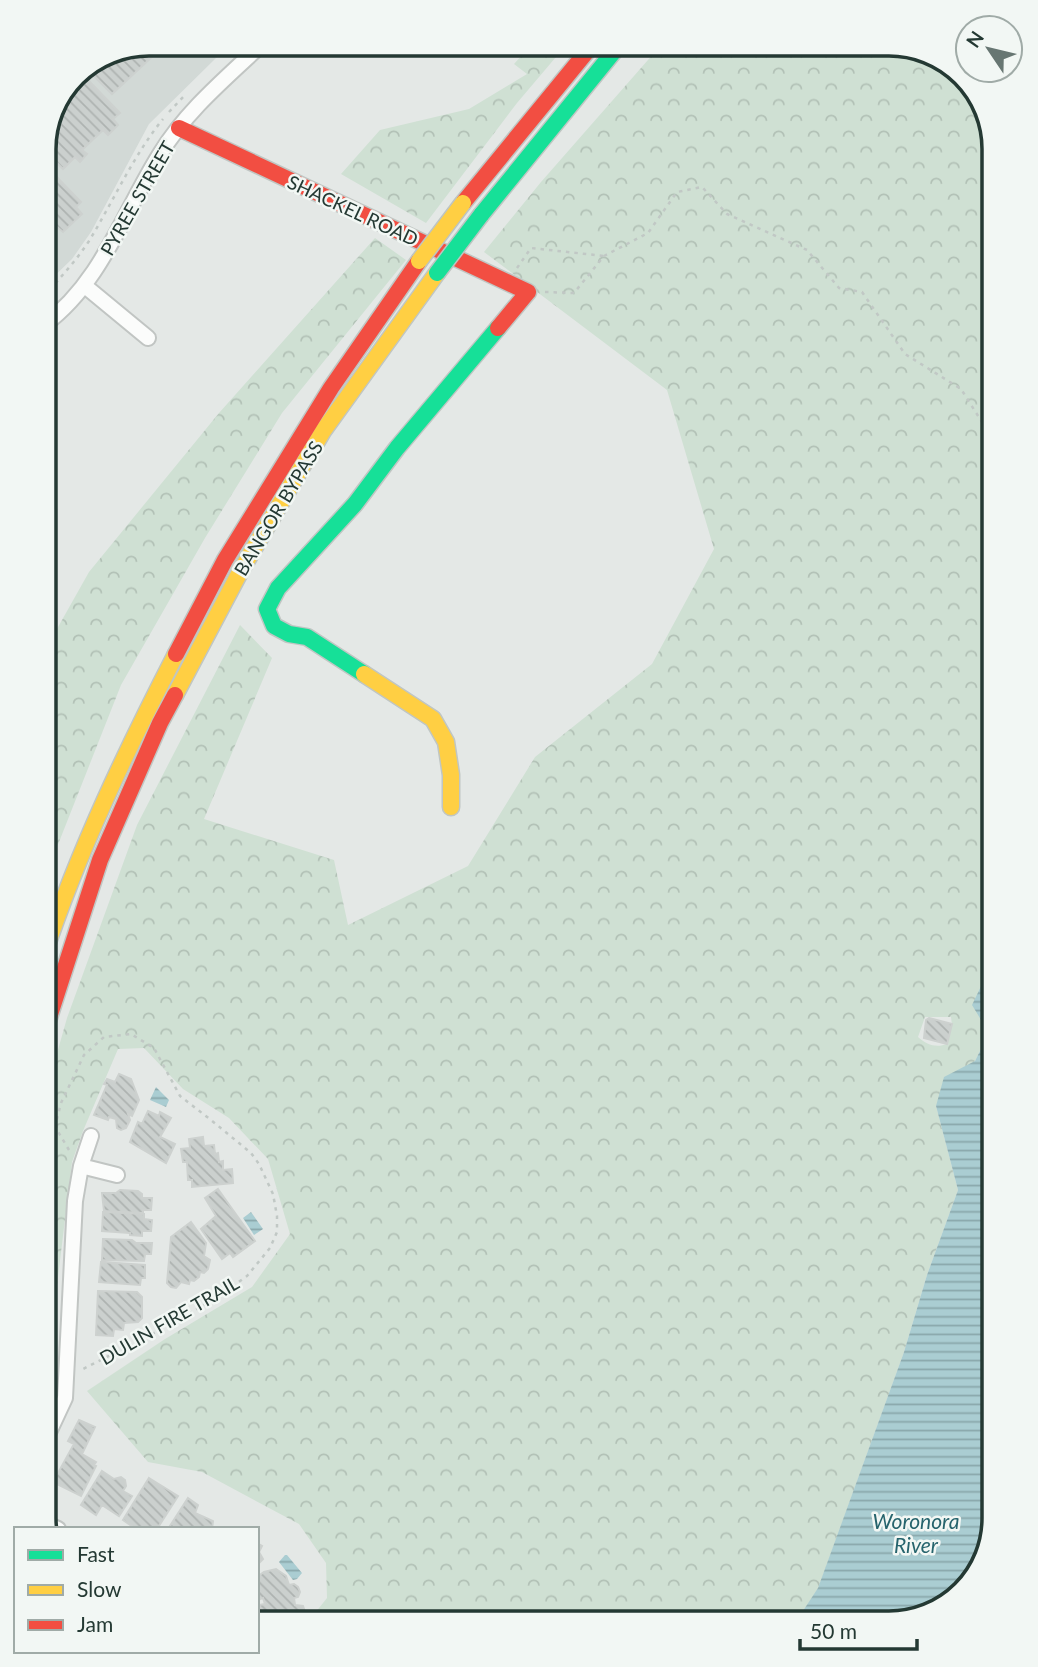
<svg xmlns="http://www.w3.org/2000/svg" width="1038" height="1667" viewBox="0 0 1038 1667" font-family="Lato,sans-serif">
<style>
.built{fill:#d2d9d6}
.forest{fill:url(#forest-crowns);fill-rule:evenodd}
.water{fill:url(#water-rules)}
.building{fill:url(#building-back-hatch);stroke:#cdd1cf;stroke-width:2}
.lines{fill:none;stroke-linecap:round;stroke-linejoin:round}
.street-casing{stroke:#c1c5c3;stroke-width:18}
.fast-casing{stroke:#c0c6c3;stroke-width:19}
.slow-casing{stroke:#c0c6c3;stroke-width:19}
.jam-casing{stroke:#c0c6c3;stroke-width:19}
.path{stroke:#c1c8c5;stroke-width:2.5;stroke-dasharray:3.5 5;stroke-linecap:butt}
.street{stroke:#fbfcfb;stroke-width:14}
.fast{stroke:#16e098;stroke-width:16}
.slow{stroke:#ffcf43;stroke-width:16}
.jam{stroke:#f24e42;stroke-width:16}
.fast-bridge-casing{stroke:#bdc4c2;stroke-width:19;stroke-linecap:butt}
.slow-bridge-casing{stroke:#bdc4c2;stroke-width:19;stroke-linecap:butt}
.fast-bridge{stroke:#16e098;stroke-width:16}
.slow-bridge{stroke:#ffcf43;stroke-width:16}
.labels{text-anchor:middle;dominant-baseline:central;stroke-width:5;stroke-linejoin:round;paint-order:stroke}
.street-label{font-size:19px;fill:#243933;stroke:#f2f7f4}
.water-label{font-size:21px;font-style:italic;fill:#26646d;stroke:#f2f7f4}
.rim{fill:none;stroke:#243933;stroke-width:3.5}
</style>
<defs>
<pattern id="forest-crowns" width="20" height="18" patternUnits="userSpaceOnUse" patternTransform="scale(1.75)"><rect width="20" height="18" fill="#cfe0d3"/><path d="M2 6a3 3 0 1 1 6 0M12 15a3 3 0 1 1 6 0" fill="none" stroke="#b2c1b6"/></pattern>
<pattern id="water-rules" width="6" height="5" patternUnits="userSpaceOnUse" patternTransform="scale(1.75)"><rect width="6" height="5" fill="#aacdd2"/><path d="M0 2.5h6" fill="none" stroke="#8aa7ab"/></pattern>
<pattern id="building-back-hatch" width="6" height="6" patternUnits="userSpaceOnUse" patternTransform="scale(1.75)"><rect width="6" height="6" fill="#cbd0ce"/><path d="M-1 5l2 2M0 0l6 6M5-1l2 2" fill="none" stroke="#aeb3b1"/></pattern>
</defs>
<rect width="100%" height="100%" fill="#e4e8e6"/>
<path class="built" d="M149 44H202L216 58 149 124 91 232 72 259 44 286V142L75 74Z"/>
<path class="forest" d="M202 44H232L216 58Z
M532 44H567L517 103 426 223 341 174 380 130 469 109 527 74 514 64Z
M662 44H897L948 62 983 102 994 149V978L984 980 989 1033 975 1061 936 1106 958 1190 927 1275 904 1352 818 1589 795 1623H307L327 1598 326 1563 299 1524 202 1472 148 1462 87 1391 165 1339 252 1287 290 1234 268 1159 229 1118 183 1089 144 1048 118 1049 83 1131 72 1162 53 1318 52 1390 44 1405V1099L67 1018 137 825 240 625 272 658 204 819 334 860 348 925 468 866 535 757 652 664 714 549 667 390 484 252 541 182ZM925 1017H951L952 1025 947 1044C936 1048 927 1045 918 1037Z
M375 238 406 260 282 413 205 538 121 685 44 880V652L89 572 219 413Z"/>
<path class="water" d="M994 978V1519L980 1571 936 1612 889 1623H795L818 1588 904 1352 927 1275 958 1190 936 1106 944 1077 975 1061 989 1033 972 1005 984 980Z
M156 1087 169 1100 166 1107 150 1100Z
M251 1212 263 1229 254 1235 243 1218Z
M285 1555H287L302 1573 297 1579 293 1580 279 1562Z"/>
<path class="building" d="M144 46 154 55 112 94 87 69Z
M85 77 120 113 113 119 118 125 108 135 103 130 82 150 87 154 80 162 75 157 63 169 44 150V142L69 87 72 89Z
M50 170 81 202 76 207 82 214 63 232 56 226 50 232 44 225V176Z
M929 1018 952 1024 947 1044 924 1038 926 1020Z
M119 1074 131 1079 139 1100 132 1116 128 1114 130 1120 126 1128 121 1130 117 1128 116 1119 109 1117 108 1120 94 1115 107 1085 104 1084 107 1079 115 1082Z
M148 1111 159 1116 160 1112 171 1118 160 1137 175 1144 166 1163 130 1142 138 1122 142 1124Z
M203 1137 204 1146 214 1145 215 1154 218 1153 219 1162 223 1161V1170L232 1169 233 1183 192 1187V1180H188L187 1162H183L181 1149 190 1148 189 1139Z
M218 1189 255 1241 233 1257 230 1253 222 1259 201 1229 216 1216 205 1198Z
M120 1190 138 1191 142 1194V1198H152L151 1210H143V1213L104 1211 102 1193H116Z
M103 1212 144 1214V1219L152 1220 151 1231H142V1236L130 1235V1233L102 1231Z
M191 1222 206 1243 204 1256 210 1260 208 1269 204 1273 200 1272 199 1277 194 1281 190 1280 189 1284 181 1282 176 1288 171 1287 167 1283 171 1237Z
M103 1239 132 1240 136 1243H152L151 1254H145L144 1261 102 1260Z
M101 1262 145 1265V1278H141L140 1285 99 1282Z
M98 1291 137 1292 142 1297V1318L138 1322 124 1323 123 1330 114 1329 113 1336 96 1335Z
M79 1420 95 1427 82 1454 96 1462 94 1465 96 1466 81 1496 53 1482 74 1444 68 1441Z
M102 1471 114 1479 121 1477 125 1480 126 1486 123 1491 132 1496 119 1516 102 1505 96 1515 81 1505Z
M149 1478 178 1496 157 1529H136L123 1520Z
M188 1498 198 1505 195 1513 213 1521 212 1529H168Z
M257 1543 262 1546 259 1552 263 1559 257 1565Z
M276 1569 286 1576 289 1585 294 1584 298 1587 300 1592 298 1597 294 1598 295 1605 303 1606 305 1612 302 1616 276 1623H257L259 1616H263L259 1605 265 1604 263 1598 257 1600V1577L264 1572Z"/>
<g class="lines">
<g class="street-casing">
<path id="street" d="M85 286 148 338
M44 325C102 282 123 213 160 154 186 111 226 78 262 44
M81 1166 117 1175
M44 1443 65 1398 75 1201 81 1166 91 1136
M45 1523 58 1529"/>
</g>
<g class="fast-casing">
<path id="fast" d="M481 215 620 44
M364 674 307 637 289 634 274 626 267 609 278 588 355 504 397 448 498 328"/>
</g>
<g class="slow-casing">
<path id="slow" d="M364 674 433 719 446 742 451 775V807
M175 695 240 572 323 431 437 273
M44 954C79 850 126 751 176 654"/>
</g>
<g class="jam-casing">
<path id="jam" d="M179 128 528 292 498 328
M463 203 593 44
M176 654 225 560 331 388 419 261
M44 1033 100 860 160 723 175 695"/>
</g>
<path class="path" d="M169 112 184 96
M517 268 531 248 604 256
M545 292 574 293 604 256 648 233 677 192 702 187 727 214 807 250 839 288 862 292 905 354 961 389 994 441
M44 296C60 278 76 261 89 241 114 200 133 156 163 119
M44 345 52 338
M69 1150 57 1130 56 1123 61 1103 84 1055 104 1037 131 1034 154 1048 180 1096 211 1120 251 1153 259 1164 273 1194 277 1216V1232L270 1248 247 1276 216 1298 158 1331 83 1369"/>
<use href="#street" class="street"/>
<use href="#fast" class="fast"/>
<use href="#slow" class="slow"/>
<use href="#jam" class="jam"/>
<g class="fast-bridge-casing">
<path id="fast-bridge" d="M437 273 481 215"/>
</g>
<g class="slow-bridge-casing">
<path id="slow-bridge" d="M419 261 463 203"/>
</g>
<use href="#fast-bridge" class="fast-bridge"/>
<use href="#slow-bridge" class="slow-bridge"/>
</g>
<g class="labels">
<g class="street-label">
<text transform="translate(137 198) rotate(-60)">PYREE STREET</text>
<text transform="translate(353 210) rotate(25)">SHACKEL ROAD</text>
<text transform="translate(278 508) rotate(-59)">BANGOR BYPASS</text>
<text transform="translate(169 1320) rotate(-30)">DULIN FIRE TRAIL</text>
</g>
<g class="water-label">
<text x="916" y="1520">Woronora<tspan x="916" dy="24">River</tspan></text>
</g>
</g>
<path d="M0 0H1038V1667H0ZM149 56H889A93 93 0 0 1 982 149V1518A93 93 0 0 1 889 1611H149A93 93 0 0 1 56 1518V149A93 93 0 0 1 149 56Z" fill="#f2f7f4" fill-rule="evenodd"/>
<path class="rim" d="M149 56H889A93 93 0 0 1 982 149V1518A93 93 0 0 1 889 1611H149A93 93 0 0 1 56 1518V149A93 93 0 0 1 149 56Z"/>
<rect x="14" y="1527" width="245" height="126" fill="#f2f7f4" stroke="#a0aba7" stroke-width="2"/>
<rect x="28" y="1550" width="35" height="10" fill="#16e098" stroke="#a0aba7" stroke-width="2"/>
<text x="77" y="1562" font-size="21" fill="#243933">Fast</text>
<rect x="28" y="1585" width="35" height="10" fill="#ffcf43" stroke="#a0aba7" stroke-width="2"/>
<text x="77" y="1597" font-size="21" fill="#243933">Slow</text>
<rect x="28" y="1620" width="35" height="10" fill="#f24e42" stroke="#a0aba7" stroke-width="2"/>
<text x="77" y="1632" font-size="21" fill="#243933">Jam</text>
<g transform="translate(989 49) rotate(305)"><circle r="33" fill="#f2f7f4" stroke="#a0aba7" stroke-width="2"/>
<path d="M0-5L12 26L0 18L-12 26Z" fill="#677672"/>
<text y="-10" font-size="19" font-weight="bold" text-anchor="middle" fill="#243933">N</text>
</g>
<path d="M800 1639v10h117v-10" fill="none" stroke="#243933" stroke-width="3.5"/>
<text x="810" y="1639" font-size="21" fill="#243933" stroke="#f2f7f4" stroke-width="5" paint-order="stroke">50 m</text>
</svg>
